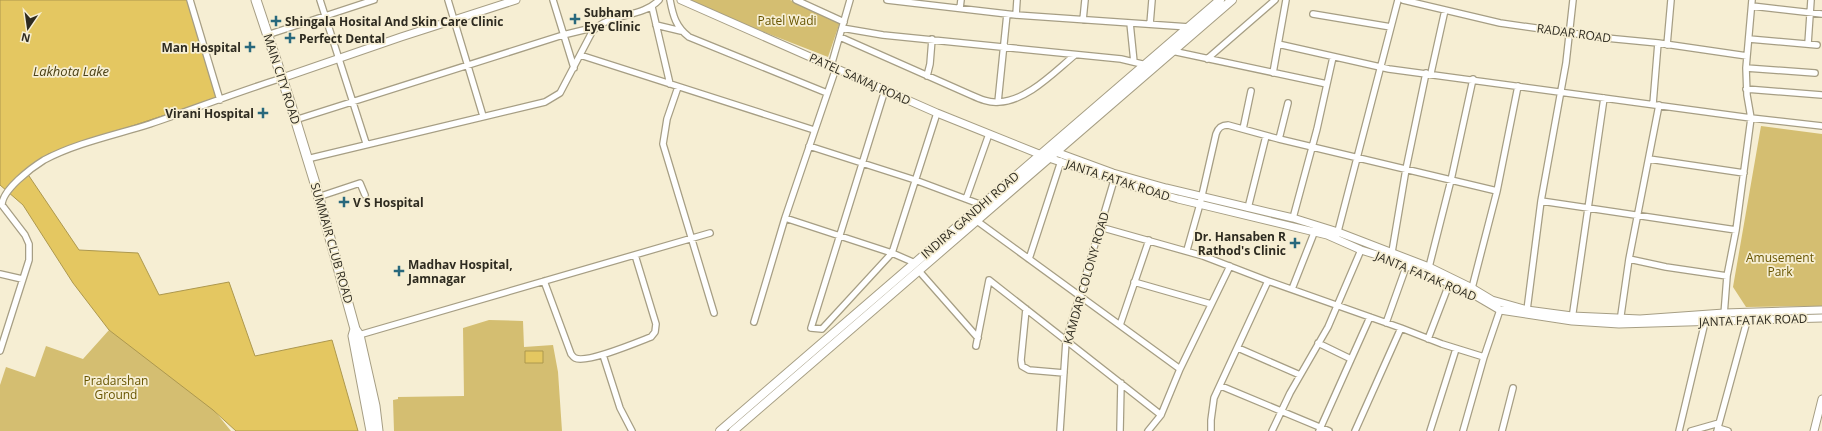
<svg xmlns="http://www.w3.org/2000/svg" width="1822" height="431" viewBox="0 0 1822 431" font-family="'Open Sans',sans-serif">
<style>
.park{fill:#d4be71}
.water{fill:#e4c761;stroke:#ad984e}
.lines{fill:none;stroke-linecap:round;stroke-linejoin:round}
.minor-casing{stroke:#a69e84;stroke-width:8}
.tertiary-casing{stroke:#a69e84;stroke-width:9}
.secondary-casing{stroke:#a69e84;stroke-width:10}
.primary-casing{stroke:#a69e84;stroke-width:11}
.minor{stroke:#fff;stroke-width:5.5}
.tertiary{stroke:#fff;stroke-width:7}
.secondary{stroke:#fff;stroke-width:8}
.primary{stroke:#fff;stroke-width:9}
.poi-dot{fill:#28687c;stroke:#f6eed3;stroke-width:1.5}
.labels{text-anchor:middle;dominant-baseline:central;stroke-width:3.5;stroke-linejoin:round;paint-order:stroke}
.poi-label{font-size:12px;font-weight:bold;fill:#2e2b20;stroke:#f6eed3;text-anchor:start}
.park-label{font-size:12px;fill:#685501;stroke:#f6eed3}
.street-label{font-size:12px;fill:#2e2b20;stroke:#f6eed3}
.water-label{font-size:13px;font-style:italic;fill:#4b4015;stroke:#f6eed3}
</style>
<rect width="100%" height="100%" fill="#f6eed3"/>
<path class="park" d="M682 0H790L840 22 828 57Z
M1761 126 1822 134V306L1746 307 1733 287Z
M489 320 523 321 524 347 553 345 558 372 562 431H394L393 400 398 399V397L464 396 463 328Z
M109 330 166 367 213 409 231 431H0V385L6 367 35 377 46 346 83 359Z"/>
<path class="water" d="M0 0H187L219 97 48 154 27 173 79 250 138 253 159 295 229 282 255 356 332 340 358 431H236L213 410 109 330 73 283 23 205 0 185Z
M525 351H543V363H525Z"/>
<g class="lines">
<g class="minor-casing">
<path id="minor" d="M190 0 220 100
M320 0 366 143
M448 0 483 116
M553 0 574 68
M670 0C673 16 676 27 689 37L827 93
M796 0 844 22
M887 0 1016 15 1189 27
M1403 0 1500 23 1606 38 1658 43 1747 56
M1752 6 1822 14
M652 7 670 84
M960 8 961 0
M1313 14 1391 27
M1016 15 1017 0
M1083 20 1085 0
M1130 23 1134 62
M1150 24 1152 0
M656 25 681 31
M842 28 883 35 1121 59 1146 65
M267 35 374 0
M840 37 971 95C980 99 989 103 999 102 1027 101 1054 72 1075 55
M1749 39 1817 45
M1278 44 1389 69 1751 118 1822 126
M1808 44 1811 0
M1667 45 1671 0
M1172 51 1327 84
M580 55 814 130
M1207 59 1275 0
M831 66 850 0
M1746 68 1815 73
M1273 73 1286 0
M1431 73 1445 10
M927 76 930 64 932 39
M678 87 667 119 663 144 714 313
M1746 89 1822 95
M885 90 811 328 822 329 892 253 937 113
M998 102 1007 14
M1653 104 1658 43
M295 120 563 35 596 27
M1243 129 1251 91
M1279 139 1288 103
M809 146 915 180 982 205
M307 159 545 102 560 93 592 32C609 12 641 19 659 0
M1649 159 1744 173
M318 197 360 183 365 195
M966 199 989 134
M1541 201 1736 230
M1248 208 1266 136
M785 218 892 253 915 263
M1293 218 1317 129 1333 57
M977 221 1180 369
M1100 227 1203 256 1268 281 1401 328 1442 344 1484 357
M1337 235 1398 0
M1187 250 1200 204 1216 134C1218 128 1221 125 1228 125L1279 139 1497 191
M1392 252 1406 169 1426 73
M1029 259 1061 161
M1629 259 1666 267 1727 276
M1429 267 1451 180 1473 79
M919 271 978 338
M0 274 22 279
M544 281 571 354C572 355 573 357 575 358 586 364 638 342 651 337L655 332 656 324 635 255
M1134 282 1211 304
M1472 288 1497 191 1518 86
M1292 289 1316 228
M1026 309 1021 360 1022 366 1029 370 1064 373
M1527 310 1541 201 1566 63 1573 0
M1724 315 1727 276 1736 230 1751 118 1747 95 1746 68 1752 0
M1572 319 1604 98
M754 322 785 218 836 68
M1620 322 1629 259 1659 105
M1386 323 1406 267
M1120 325 1149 240
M359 335 710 233
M1428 339 1451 279
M1318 343 1351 359
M976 346 989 280 1161 415
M1238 348 1300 375
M0 351 29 260V244L25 235 2 205C2 190 31 168 44 160 76 143 115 135 150 124 194 109 238 92 282 78
M603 355 620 408 632 431
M1221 386 1329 431
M1718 428 1728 431
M1060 431 1066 341 1115 177
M1120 431 1121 383
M1148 431 1161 415 1180 369 1230 266
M1211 431V420L1214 398 1268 281
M1272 431 1290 393 1328 327 1361 250
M1319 431 1370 317
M1355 431 1401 328
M1430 431 1456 349
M1463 431 1484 357 1500 310
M1502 431 1513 388
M1679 431 1705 322
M1691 431 1719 423
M1717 431 1747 321"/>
</g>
<g class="tertiary-casing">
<path id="tertiary" d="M681 0 937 113 1049 158 1132 186 1178 199 1327 235 1361 250 1390 259 1449 283 1471 293 1500 310 1572 321 1619 324 1822 318
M282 78 401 37 516 0
M1053 151 1113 173 1166 188 1293 218 1338 232 1429 267 1472 288 1492 300 1527 310 1572 316 1640 319 1724 313 1822 310
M1814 431 1822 399"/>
</g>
<g class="secondary-casing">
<path id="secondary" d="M720 431 1220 0
M733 431 1232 0"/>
</g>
<g class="primary-casing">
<path id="primary" d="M256 0 290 102 314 180 355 329 359 335 375 406 378 431
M355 329 353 336 371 431"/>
</g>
<use href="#minor" class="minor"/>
<use href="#tertiary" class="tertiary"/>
<use href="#secondary" class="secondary"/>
<use href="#primary" class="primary"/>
</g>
<g class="poi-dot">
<path d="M573 13h4v4h4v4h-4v4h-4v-4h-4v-4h4z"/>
<path d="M274 15h4v4h4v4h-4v4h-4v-4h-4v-4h4z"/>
<path d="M288 32h4v4h4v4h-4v4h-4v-4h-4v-4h4z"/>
<path d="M248 41h4v4h4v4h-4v4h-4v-4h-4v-4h4z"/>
<path d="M261 107h4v4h4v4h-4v4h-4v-4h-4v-4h4z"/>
<path d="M342 196h4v4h4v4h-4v4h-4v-4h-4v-4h4z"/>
<path d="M1293 237h4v4h4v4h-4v4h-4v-4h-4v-4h4z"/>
<path d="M397 265h4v4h4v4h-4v4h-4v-4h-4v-4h4z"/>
</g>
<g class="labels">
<g class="poi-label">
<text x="584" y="12">Subham<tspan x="584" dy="14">Eye Clinic</tspan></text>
<text x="285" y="21">Shingala Hosital And Skin Care Clinic</text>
<text x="299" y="38">Perfect Dental</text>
<text x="241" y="47" text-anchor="end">Man Hospital</text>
<text x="254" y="113" text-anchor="end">Virani Hospital</text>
<text x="353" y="202">V S Hospital</text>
<text x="1286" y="236" text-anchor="end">Dr. Hansaben R<tspan x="1286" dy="14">Rathod's Clinic</tspan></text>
<text x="408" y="264">Madhav Hospital,<tspan x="408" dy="14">Jamnagar</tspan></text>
</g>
<g class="park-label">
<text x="787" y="20">Patel Wadi</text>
<text x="1780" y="257">Amusement<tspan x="1780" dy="14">Park</tspan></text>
<text x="116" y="380">Pradarshan<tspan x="116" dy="14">Ground</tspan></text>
</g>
<g class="street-label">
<text transform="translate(1574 33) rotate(8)">RADAR ROAD</text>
<text transform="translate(282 79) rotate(72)">MAIN CITY ROAD</text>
<text transform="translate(860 79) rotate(24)">PATEL SAMAJ ROAD</text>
<text transform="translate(1118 180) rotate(18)">JANTA FATAK ROAD</text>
<text transform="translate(970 215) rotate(-41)">INDIRA GANDHI ROAD</text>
<text transform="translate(332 243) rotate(74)">SUMMAIR CLUB ROAD</text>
<text transform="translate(1426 276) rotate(23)">JANTA FATAK ROAD</text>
<text transform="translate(1086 278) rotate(-74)">KAMDAR COLONY ROAD</text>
<text transform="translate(1753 320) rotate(-2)">JANTA FATAK ROAD</text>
</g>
<g class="water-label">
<text x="71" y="71">Lakhota Lake</text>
</g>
</g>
<g transform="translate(28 28) rotate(193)" stroke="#f6eed3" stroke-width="3" paint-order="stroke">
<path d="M0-3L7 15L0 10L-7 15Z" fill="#2e2b20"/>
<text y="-6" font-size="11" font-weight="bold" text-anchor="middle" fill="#2e2b20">N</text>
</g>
</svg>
